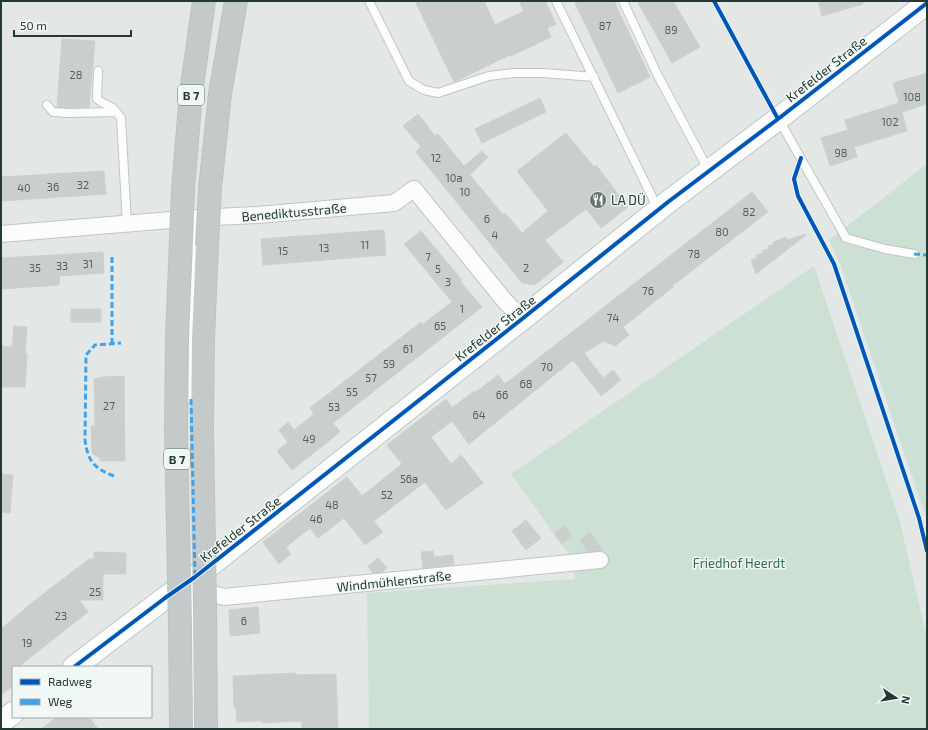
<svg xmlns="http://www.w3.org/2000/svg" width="928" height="730" viewBox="0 0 928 730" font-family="'Exo 2',sans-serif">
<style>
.green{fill:#cde0d4}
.building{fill:#cacfcd;stroke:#ccd1cf}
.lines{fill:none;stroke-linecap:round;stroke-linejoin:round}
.service-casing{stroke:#c0c5c3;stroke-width:10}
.minor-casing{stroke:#c0c5c3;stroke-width:18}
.secondary-casing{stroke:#c0c6c4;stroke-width:24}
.trunk-casing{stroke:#bcc4c2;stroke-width:24}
.service{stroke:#fbfcfb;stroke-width:8}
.minor{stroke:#fbfcfb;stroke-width:16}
.secondary{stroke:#fbfcfb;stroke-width:22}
.trunk{stroke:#c4cac9;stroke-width:22}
.trunk-bridge-casing{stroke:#bcc4c2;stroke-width:24;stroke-linecap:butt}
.trunk-bridge{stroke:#c4cac9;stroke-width:22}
.quiet{stroke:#3ea3eb;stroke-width:3;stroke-dasharray:6 3;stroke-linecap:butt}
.cycleway-casing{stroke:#f1f7f5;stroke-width:6}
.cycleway{stroke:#0057b8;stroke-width:4}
.labels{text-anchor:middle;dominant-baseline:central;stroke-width:3;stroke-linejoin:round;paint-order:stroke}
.number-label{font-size:11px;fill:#4e5f5c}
.shield{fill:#f1f7f5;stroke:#61726f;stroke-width:1}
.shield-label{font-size:12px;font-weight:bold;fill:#233935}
.street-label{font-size:13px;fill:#233935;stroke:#f1f7f5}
.poi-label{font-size:13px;fill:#233935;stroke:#f1f7f5;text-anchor:start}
.park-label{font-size:13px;fill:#306d4d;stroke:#f1f7f5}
</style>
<rect width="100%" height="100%" fill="#e3e8e6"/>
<path class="green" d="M927 164V520L840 264 829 240Z
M814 266 899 518 927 638V729H369L367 593 575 579 572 559 511 474Z"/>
<path class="building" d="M415 1H484L495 25 524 11 519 1H545L556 24 547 28 551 37 511 56 510 55 454 82Z
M574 1H614L650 77 618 93Z
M637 1H673L700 47 672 63Z
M818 1H863V4L822 16Z
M62 39 95 41 89 107 68 108 57 107Z
M927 73V104L902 112 907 131 854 147 857 157 830 166 821 138 848 130 845 120 899 103 893 83Z
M540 98 546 112 482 143 475 129Z
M418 114 435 136 438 134 464 166 482 151 488 157 470 175 503 215 505 213 522 233 548 211 517 171 566 133 594 167 596 165 628 207 601 228 586 209 545 240 563 262 535 285 522 283 416 152 421 147 403 126Z
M104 171 106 194 1 201V177Z
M752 192 768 212 672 286 673 287 623 327 629 335 615 346 604 341 584 353 603 378 613 370 621 380 601 396 573 360 469 444 452 421 431 437 451 464 461 455 483 483 446 510 425 482 374 521 383 532 365 545 344 518 318 538 310 528 286 547 291 554 279 564 263 542 347 477 362 496 402 464 387 445 446 399 452 408 474 391 475 392 480 389 498 375 505 384Z
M384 230 386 255 263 265 261 239Z
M421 231 462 280 460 281 482 307 333 423 340 432 292 470 277 451 288 442 279 430 288 422 294 430 314 414 310 408 421 322 423 324 452 302 404 244Z
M805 234 806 235 756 274 751 260 757 258 756 255 763 253 762 251 768 249V246L774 244 773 242 787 237V240Z
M103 252 104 273 60 276 59 285 1 289V258Z
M71 309H101V322H71Z
M14 326 27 327 25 353 27 354 25 387H1V346L12 347Z
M124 376 125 461H100V458L92 453 91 426H95L94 379 102 377Z
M1 474 13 475 10 513 1 512Z
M526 520 541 538 526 550 512 531Z
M564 525 572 536 562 544 554 534Z
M590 532 602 549 599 551 588 552 580 540Z
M433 551 434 557 453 555 454 565 423 568 421 552Z
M94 552 126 553V574H103V600H79L88 612 18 667H13V686L1 695V629L33 602 89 559H94Z
M378 558 387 568 382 572 373 573 368 566Z
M258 607 260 633 230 636 229 610Z
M296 673V675L336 674 338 729H302V721L262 723V721L237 722 236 708H234L233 676Z
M57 717H89L98 729H41Z"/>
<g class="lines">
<g class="service-casing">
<path id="service" d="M369 1 409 81 424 90 438 93 489 76 514 73H543L594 77
M556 1 658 209
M623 1 657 74 709 171
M98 71 97 99 103 103 113 108 121 118 127 224
M47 105 53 112 68 113 116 112
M779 120 846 238 885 249 914 254
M191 399 195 218
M194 592 195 729"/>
</g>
<g class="minor-casing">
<path id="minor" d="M1 234 195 218 258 215 394 203 414 189 504 300 522 319
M199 582C207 591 212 594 224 597L600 560"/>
</g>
<g class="secondary-casing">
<path id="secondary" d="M74 667 165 598 195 577 522 319 668 202 778 119 927 3
M1 722 13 713"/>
</g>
<g class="trunk-casing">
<path id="trunk" d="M210 188 220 94 236 1
M183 189 191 93 204 1
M202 431 203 339 207 246"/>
</g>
<use href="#service" class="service"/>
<use href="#minor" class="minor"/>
<use href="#secondary" class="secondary"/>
<use href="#trunk" class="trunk"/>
<g class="trunk-bridge-casing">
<path id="trunk-bridge" d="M207 246 210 188
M202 431 205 605 206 729
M181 729 180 627 176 431 177 338 183 189"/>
</g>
<use href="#trunk-bridge" class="trunk-bridge"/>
<path class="quiet" d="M914 254 927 255
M112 257V343
M191 399 195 577
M114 476C94 468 88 462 85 440L86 355 95 345 121 343"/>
<g class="cycleway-casing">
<path id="cycleway" d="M714 1 778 119
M801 158 794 179 798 196 834 264 919 518 927 551
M74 667 165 598 195 577 522 319 668 202 778 119 927 3"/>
</g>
<use href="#cycleway" class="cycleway"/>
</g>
<defs>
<g id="restaurant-disc" transform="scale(0.9)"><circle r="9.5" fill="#667673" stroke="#f1f7f5"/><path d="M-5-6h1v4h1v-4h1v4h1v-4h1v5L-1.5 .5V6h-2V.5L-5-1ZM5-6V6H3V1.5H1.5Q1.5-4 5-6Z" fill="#fff"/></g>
</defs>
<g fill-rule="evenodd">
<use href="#restaurant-disc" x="598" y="200"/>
</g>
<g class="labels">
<g class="number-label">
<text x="605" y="25">87</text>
<text x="671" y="29">89</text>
<text x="76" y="74">28</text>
<text x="912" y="96">108</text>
<text x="890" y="121">102</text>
<text x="841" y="152">98</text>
<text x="436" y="157">12</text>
<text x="454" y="177">10a</text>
<text x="83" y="184">32</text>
<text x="53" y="186">36</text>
<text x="24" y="187">40</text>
<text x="465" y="191">10</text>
<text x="749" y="211">82</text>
<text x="487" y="218">6</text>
<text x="722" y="231">80</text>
<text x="495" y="234">4</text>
<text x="365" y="244">11</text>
<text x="324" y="247">13</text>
<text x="283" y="250">15</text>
<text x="694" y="253">78</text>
<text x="428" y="256">7</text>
<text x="88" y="263">31</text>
<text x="62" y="265">33</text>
<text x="35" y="267">35</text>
<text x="526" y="267">2</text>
<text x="438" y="268">5</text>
<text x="448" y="281">3</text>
<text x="648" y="290">76</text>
<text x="462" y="308">1</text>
<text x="613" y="317">74</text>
<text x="440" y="325">65</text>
<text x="408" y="348">61</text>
<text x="389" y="363">59</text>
<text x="547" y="366">70</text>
<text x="371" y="377">57</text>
<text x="526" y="383">68</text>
<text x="352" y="391">55</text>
<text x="502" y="394">66</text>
<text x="109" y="405">27</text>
<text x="334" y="406">53</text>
<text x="479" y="414">64</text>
<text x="309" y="438">49</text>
<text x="409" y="478">56a</text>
<text x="387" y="494">52</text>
<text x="332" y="504">48</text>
<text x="316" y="518">46</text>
<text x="95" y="591">25</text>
<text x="61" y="615">23</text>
<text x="244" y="620">6</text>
<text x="27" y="642">19</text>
</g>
<g class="shield">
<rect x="178" y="85" width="26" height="20" rx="3"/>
<rect x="164" y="449" width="26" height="20" rx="3"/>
</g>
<g class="shield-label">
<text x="191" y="95">B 7</text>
<text x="177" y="459">B 7</text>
</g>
<g class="street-label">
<text transform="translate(826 69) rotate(-38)">Krefelder Straße</text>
<text transform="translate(294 212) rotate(-5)">Benediktusstraße</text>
<text transform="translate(495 328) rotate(-38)">Krefelder Straße</text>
<text transform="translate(240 529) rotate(-38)">Krefelder Straße</text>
<text transform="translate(394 581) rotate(-6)">Windmühlenstraße</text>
</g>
<g class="poi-label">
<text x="611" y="200">LA DÜ</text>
</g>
<g class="park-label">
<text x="739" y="563">Friedhof Heerdt</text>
</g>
</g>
<rect width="928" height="730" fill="none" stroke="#233935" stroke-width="4"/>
<rect x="12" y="666" width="140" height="52" fill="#f1f7f5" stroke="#9faba8"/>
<rect x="20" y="679" width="20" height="6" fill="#0057b8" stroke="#9faba8"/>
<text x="48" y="686" font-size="12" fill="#233935">Radweg</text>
<rect x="20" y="699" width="20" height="6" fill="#3ea3eb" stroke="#9faba8"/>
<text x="48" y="706" font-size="12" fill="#233935">Weg</text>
<g transform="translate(896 698) rotate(102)" stroke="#f1f7f5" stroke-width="3" paint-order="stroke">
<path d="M0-3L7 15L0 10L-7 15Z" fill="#233935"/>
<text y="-6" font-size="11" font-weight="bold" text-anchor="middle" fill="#233935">N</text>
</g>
<path d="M14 30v6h117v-6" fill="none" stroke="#233935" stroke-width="2"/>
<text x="20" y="30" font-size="12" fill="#233935" stroke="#f1f7f5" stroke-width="3" paint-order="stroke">50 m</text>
</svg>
